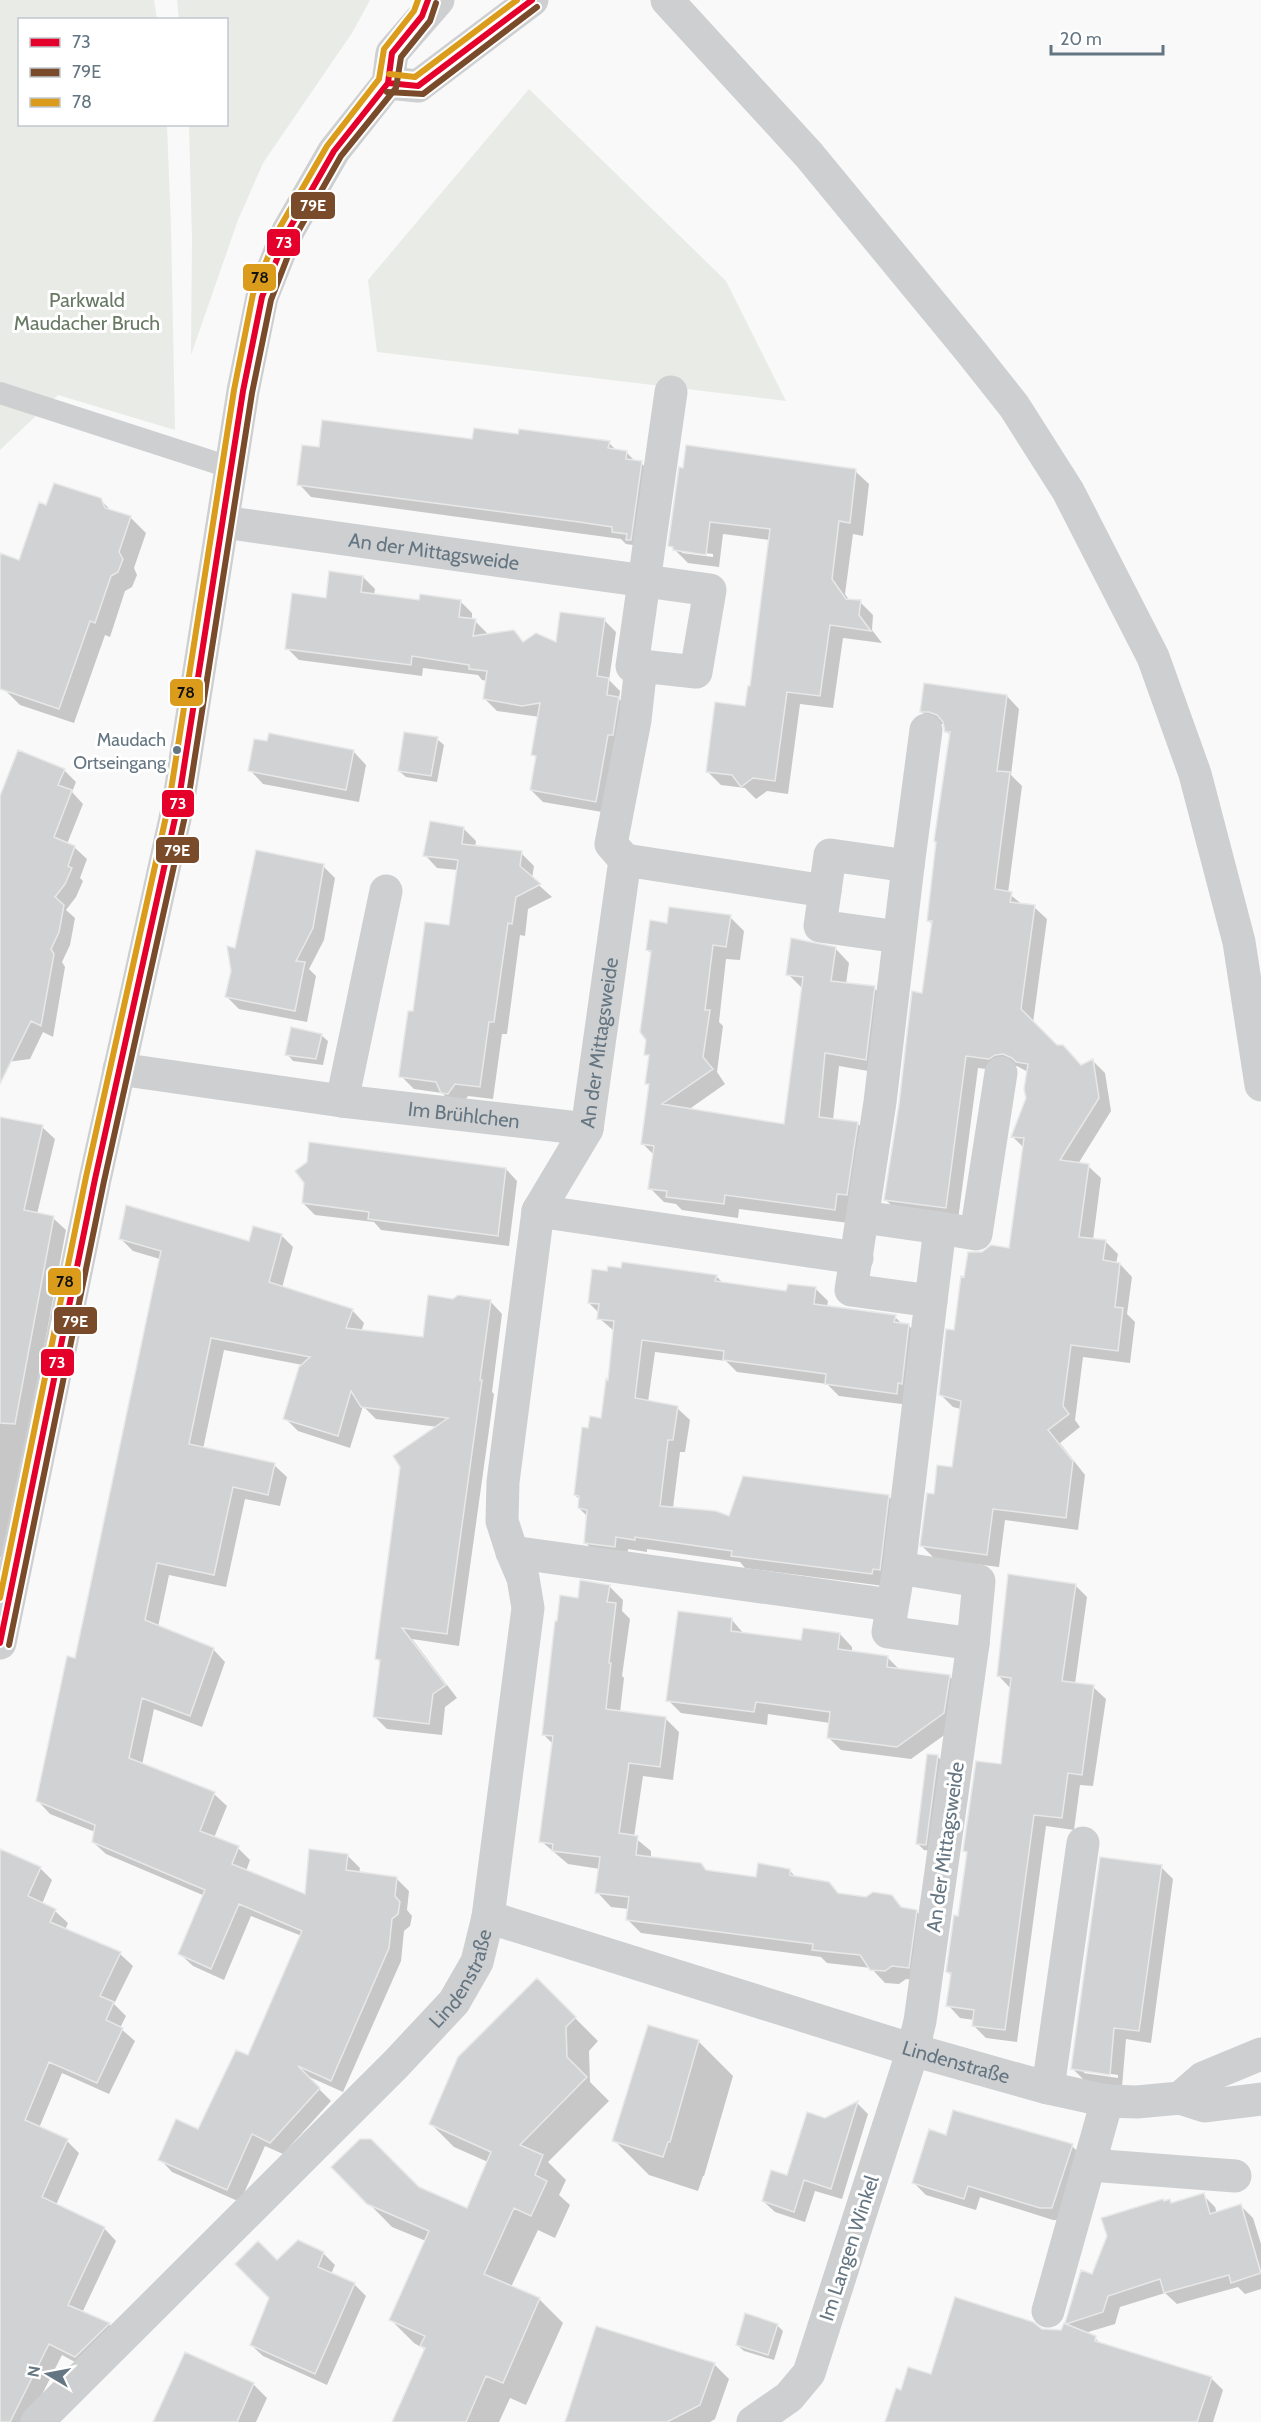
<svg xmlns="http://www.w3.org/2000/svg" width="1261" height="2422" viewBox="0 0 1261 2422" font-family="Cabin,sans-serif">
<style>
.green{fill:#e8ebe6}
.shadow{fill:#0003;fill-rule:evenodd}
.building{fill:#d0d2d3;stroke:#e8e8e8;stroke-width:1.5}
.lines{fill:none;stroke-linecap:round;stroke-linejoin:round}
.service{stroke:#cecfd0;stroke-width:22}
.minor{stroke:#cecfd0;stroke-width:33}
.tertiary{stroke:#cecfd0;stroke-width:33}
.bus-1-casing{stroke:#fff;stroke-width:10}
.bus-2-casing{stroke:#fff;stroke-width:10}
.bus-3-casing{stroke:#fff;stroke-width:10}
.bus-1{stroke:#e4002b;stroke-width:6}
.bus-2{stroke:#7a4b2a;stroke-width:6}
.bus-3{stroke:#da9c1a;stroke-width:6}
.bus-dot{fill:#657683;stroke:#fff;stroke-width:2}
.labels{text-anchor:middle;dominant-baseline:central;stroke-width:6;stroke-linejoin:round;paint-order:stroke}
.bus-label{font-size:18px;fill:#657683;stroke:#fff;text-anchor:end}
.park-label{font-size:20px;fill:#687a64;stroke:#fff}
.street-label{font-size:20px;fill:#657683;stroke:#fff}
.line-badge{stroke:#fff;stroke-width:2}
.badge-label{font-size:16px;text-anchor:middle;font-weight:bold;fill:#fff}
.pale-badge-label{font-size:16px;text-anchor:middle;font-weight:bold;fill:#111}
</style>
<rect width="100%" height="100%" fill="#f9f9f9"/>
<path class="green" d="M0 0H154L157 19 20 20V124L167 125 171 228 175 430 58 395 0 450Z
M177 0H370L352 33 263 163 238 220 191 355 192 239 189 125 226 124V20L179 19Z
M529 89 726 281 786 401 377 352 368 280Z"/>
<path class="shadow" d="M520 436 609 443 617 451 626 452 636 462 641 463 654 476 633 545 626 544 621 539 311 497 299 484 320 449 474 441Z
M681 469 855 471 869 484 863 536 853 534 845 594 849 600 860 602 873 615 872 630 882 643 843 638 833 708 800 704 788 794 767 791 756 799 745 788 721 785 707 771 746 707 751 688 770 540 723 534 719 567 688 563 670 545ZM682 550 713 554V557L682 553Z
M100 499 112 512 131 518 146 533 134 568 137 575 132 587 125 591 110 637 105 635 74 723 20 705 5 690 0 555 20 562 47 506Z
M363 577 375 589 374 595 421 602 460 601 472 613V620L475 621 487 633V636L513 632 524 643 557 644 604 620 616 632 609 680 620 691 619 699 630 710 608 813 543 802 531 790 537 758 533 754 540 717 497 711 485 699 488 681 482 680 478 675 423 668 422 676 299 660 287 648 327 599Z
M1007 696 1019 709 1011 775 1022 786 1008 893 1023 905 1034 907 1047 919 1033 1023 1056 1046 1081 1066 1093 1061 1105 1073 1111 1111 1078 1164 1088 1166 1101 1178 1093 1240 1105 1241 1118 1254 1116 1264H1120L1132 1277 1127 1314 1135 1322 1130 1363 1083 1357 1075 1420 1080 1427 1060 1443 1085 1475 1078 1530 1005 1520 999 1567 935 1559 922 1546 935 1496 953 1469 961 1409 953 1407 940 1394 965 1279 983 1253 1011 1249 1024 1148 1012 1136 1028 1098V1072L1017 1066 1008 1067 1003 1071 978 1068 958 1220 898 1212 885 1199 923 994 933 925 928 920 951 736 946 731 945 724H934L922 712Z
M437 739 444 745 437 782 406 777 399 771Z
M268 743 353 751 366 765 359 802 263 784 250 770Z
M64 770 76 782 72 792 83 804 67 844 74 847 87 859 80 878 83 881 76 897 66 910 75 918 70 945 62 962 65 967 53 1037 43 1032 30 1059 0 1063V800Z
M463 828 476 841 475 847 521 853 534 866 532 879 552 897 528 909 525 936 520 935 507 1034H502L493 1099 468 1096 461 1106H455L442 1093 414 1089 401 1076 414 1013 451 927 458 870 437 868 425 855Z
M323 866 335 878 324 940 309 969 316 976 307 1022 239 1009 227 997 236 950Z
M730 917 744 931 740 960 726 959 719 1022 723 1026 717 1072 725 1084 688 1110 785 1125 802 988 788 974 835 948 849 963 846 984 874 988 888 1002 880 1073 839 1066 833 1120 857 1123 871 1137 849 1223 739 1209 738 1218 682 1210 676 1204 664 1202 650 1188 654 1155 642 1143 650 1087 646 1083 650 1058 646 1054 652 954 647 950 668 924Z
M321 1035 328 1041 323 1065 293 1061 287 1054Z
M0 1118 42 1127 55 1139 37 1214 53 1218 66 1230 4 1559 0 1557Z
M506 1169 517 1181 509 1246 381 1230 374 1222 315 1215 303 1203Z
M281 1235 293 1247 282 1288 352 1310 364 1323 361 1332 424 1339 454 1300 490 1301 502 1314 492 1392 494 1394 459 1646 412 1639 457 1698 445 1707 442 1735 387 1729 374 1716 381 1663 376 1658 438 1427 376 1419 363 1406 350 1448 298 1431 285 1418 303 1365 224 1350 203 1449 274 1465 287 1477 280 1506 245 1499 226 1587 169 1575 158 1627 213 1649 225 1662 202 1727 154 1709 142 1765 214 1794 227 1806 214 1838 238 1848 250 1860 246 1871 306 1897 347 1855 360 1868 359 1874 397 1879 409 1891 407 1910 412 1916 410 1926 404 1931 401 1961 343 2092 305 2075 331 2101 283 2154 265 2146 240 2202 172 2172 160 2159 199 2131 249 2057 302 1936 251 1916 224 1980 193 1966 180 1954 205 1896 106 1854 93 1842 95 1832 50 1814 38 1801 76 1660 160 1259 133 1251 120 1238 250 1243Z
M716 1276 724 1284 788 1293 816 1289 828 1301 827 1307 895 1317 903 1325 909 1326 921 1338 909 1405 839 1396 827 1384 737 1372 726 1361 655 1352 648 1402 677 1408 690 1420 685 1452H680L673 1508 730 1518 888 1496 901 1509 884 1586 745 1568 740 1562 647 1549V1552L628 1549 627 1559 598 1555 586 1543 588 1517 579 1508 580 1500 575 1495 589 1430 602 1419 609 1381 614 1331 599 1318V1313L589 1303Z
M1075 1585 1087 1597 1075 1684 1093 1687 1106 1699 1093 1786 1080 1785 1074 1830 1046 1826 1017 2042 986 2038 973 2025 974 2020 960 2018 948 2005 952 1976 947 1972 959 1918 968 1854 964 1850 1002 1766 1010 1688 998 1675Z
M609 1586 623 1600 622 1611 630 1619 622 1676 624 1678 620 1712 665 1718 679 1732 673 1780 643 1776 634 1837 651 1851V1859L707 1871 757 1879 790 1871 797 1878 840 1895 867 1899 891 1897 904 1909 916 1911 930 1925 922 1981 906 1979 899 1984 885 1983 871 1968 827 1963 821 1957 641 1933 627 1919 629 1909 611 1907 597 1892 600 1869 568 1864 541 1841 553 1744 543 1734 580 1600Z
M732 1620 744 1634 803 1642 840 1634 852 1647V1653L888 1658 900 1670 949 1676 962 1689 957 1726 911 1759 841 1750 828 1737 830 1723 768 1714 767 1725 681 1713 668 1700Z
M938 1757 944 1763 932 1851 924 1850 918 1844Z
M0 1851 40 1868 52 1880 42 1904 55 1911 68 1923 65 1930 120 1954 133 1966 114 2004 126 2016 120 2028 135 2041 109 2094 62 2073 39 2128 67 2141 79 2153 56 2205 104 2228 116 2241 82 2313 109 2324 121 2336 88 2369 62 2355 28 2422H0Z
M1161 1867 1173 1879 1151 2043 1126 2039 1122 2087 1085 2081 1073 2069ZM1084 2070 1118 2075V2078L1084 2073Z
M537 1980 598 2041 589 2051 590 2082 609 2101 548 2162 566 2180 559 2195 570 2205 555 2238 538 2230 511 2287 540 2300 563 2323 526 2405 510 2398 499 2422H394L426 2350 414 2343 390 2319 426 2241 392 2227 333 2167 418 2189 468 2210 488 2162 454 2147 431 2124Z
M649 2026 699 2042 733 2076 704 2176H703L698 2191 649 2175 614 2140Z
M857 2103 868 2114 842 2199 815 2191 805 2222 775 2212 763 2201 788 2177 826 2119Z
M947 2137 1072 2146 1084 2158 1064 2220H1053L980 2197 976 2210 926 2195 914 2183Z
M1203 2195 1215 2207 1217 2214 1241 2206 1253 2218 1261 2244V2289L1245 2294 1238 2287 1177 2304 1165 2293 1120 2307 1115 2324 1085 2333 1095 2338 1102 2345 1211 2378 1223 2390 1213 2422H893L902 2392 932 2376 1042 2330 1062 2332 1066 2325 1082 2272 1093 2276 1164 2202 1169 2201 1173 2205Z
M323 2253 335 2265 331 2274 354 2284 366 2296 327 2385 263 2356 251 2345 271 2298 277 2263Z
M777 2325 783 2331 774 2360 744 2351 737 2345Z
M185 2354 254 2385 267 2398 256 2422H216Z
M714 2364 729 2379 715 2419 710 2422H567Z"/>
<path class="building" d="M322 420 472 439 474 428 518 434 519 429 610 441 608 448 627 451 626 459 642 461 631 540H626L627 534 612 532V527L579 522 297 485 302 445 319 447Z
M686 445 856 469 850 523 839 521 832 579 846 599 861 600 859 615 871 631 830 625 820 696 787 692 775 781 753 778 741 787 732 775 706 772 715 702 745 706 748 686H750L770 529 710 522 706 555 673 550V547L668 546 679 467 683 468Z
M54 483 101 498 105 508 131 516 119 552 123 559 118 572 111 576 95 623 90 621 59 709 0 689V553L19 560 39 502 46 505Z
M329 571 363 576 361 592 419 600 420 594 461 600 459 617 476 619 473 636 514 630 523 642 536 633 556 642 560 612 605 618 597 676 609 678 607 695 619 697 613 735H608L596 802 530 790 536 756 531 755 540 703 522 706 483 699 487 671 469 669V665L412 656 411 665 285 649 292 593 326 598Z
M924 683 1007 695 997 771 1010 772 995 889 1012 892 1010 902 1035 905 1021 1009 1057 1045H1063L1081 1065 1093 1059 1099 1098 1060 1160 1089 1164 1079 1237 1106 1240 1103 1260 1120 1263 1115 1307 1123 1308 1118 1351 1071 1345 1063 1406 1069 1414 1048 1430 1073 1461 1066 1518 993 1509 987 1555 920 1546 927 1493 934 1494 937 1465 952 1467 961 1401 939 1395 946 1329 954 1330 961 1276 964 1277 968 1252H982L991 1245 1009 1248 1024 1138 1011 1137 1026 1098 1024 1089 1028 1064 1016 1062 1012 1058 1003 1054 995 1055 989 1059 966 1056 946 1208 884 1200 899 1104 912 991 922 993 932 921H927L936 842 934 841 950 732H945L943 722 937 715 929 712H920Z
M404 732 438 737 431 776 398 771Z
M269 733 354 750 346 790 248 771 254 739 267 741Z
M18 750 65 769 58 785 72 790 54 837 75 846 68 866 72 868 65 884 55 897 64 905 59 932 51 949 54 954 41 1026 31 1021 0 1084V796Z
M430 821 464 827 462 844 522 851 520 866 541 884 516 897 512 924 508 923 494 1022H489L480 1087 455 1084 448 1094 441 1093 436 1082 399 1077V1074L408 1011H413L425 922 449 925 458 860 423 856Z
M256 850 324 864 313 928 296 961 305 962 295 1011 225 997 231 971 227 946 235 948Z
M669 907 731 915 726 947 713 945 705 1010H710L703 1057 713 1069 662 1104 784 1124 803 977 786 975 791 938 836 947 831 981 875 986 866 1060 825 1053 819 1117 858 1122 847 1195 837 1194 835 1210 725 1195 724 1204 666 1197 667 1191 648 1189 654 1146 641 1144 649 1084H645L649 1055H644L646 1040 640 1032 651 951 646 950 650 920 667 923Z
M291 1027 322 1034 316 1059 285 1055Z
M0 1117 43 1125 24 1210 54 1216 15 1424 0 1423Z
M309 1142 506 1168 498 1236 368 1219 369 1212 302 1203 304 1183 295 1171 307 1162Z
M126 1205 249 1241 253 1226 282 1234 269 1282 353 1309 346 1328 423 1337 428 1295 453 1299 458 1295 491 1300 480 1380H482L447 1634 402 1628 446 1685 433 1694 429 1724 373 1717 380 1660 375 1659 400 1467 393 1456 448 1418 361 1407 351 1391 338 1436 283 1419 299 1367 310 1357 211 1338 189 1444 275 1463 268 1495 233 1487 214 1575 157 1563 145 1620 214 1648 190 1716 142 1698 129 1758 215 1792 200 1831 239 1846 232 1864 305 1894 309 1849 348 1854 346 1870 397 1877 395 1896 400 1902 398 1914 392 1919 389 1948 331 2081 298 2066 320 2088 270 2143 252 2134 227 2190 158 2160 176 2119 198 2129 236 2050 248 2055 302 1931 239 1904 211 1969 178 1954 205 1890 92 1842 95 1825 36 1801 67 1656 75 1658 161 1251 119 1239Z
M622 1262 717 1275 715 1281 786 1291 788 1284 816 1287 814 1304 896 1315 894 1322 909 1324 902 1384 898 1383 897 1394 825 1384 826 1374 723 1360 724 1351 642 1340 635 1398 678 1406 673 1440H668L660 1506 716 1511 729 1516 743 1476 889 1495 880 1570 873 1569 872 1574 731 1556 732 1551 635 1537V1540L616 1537 615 1547 584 1543 587 1510 578 1508 579 1496 574 1495 582 1427 588 1428 590 1416 601 1418 606 1379 608 1380 614 1321 597 1319 599 1304 588 1303 592 1269 607 1271 608 1266 621 1268Z
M1008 1574 1076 1584 1062 1681 1094 1685 1082 1775 1068 1773 1062 1818 1034 1815 1005 2030 972 2026 974 2010 946 2006 951 1973 946 1972 954 1915 958 1916 967 1852 963 1851 976 1761 1001 1764 1011 1678 997 1676Z
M580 1580 610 1585 607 1602 616 1603 609 1663H611L606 1709 666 1717 660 1767 629 1763 619 1833 638 1836 636 1855 701 1863 706 1870 756 1877 758 1863 790 1869V1875L829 1882 838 1893 866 1897 873 1892 892 1895 901 1907 917 1910 909 1968 892 1966 885 1971 870 1970 860 1955 812 1950 813 1944 626 1920 629 1897 595 1893 600 1857 552 1851 553 1844 539 1842 553 1736 542 1735 555 1621H557L560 1595 578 1598Z
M678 1611 732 1618 731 1631 801 1640 803 1628 840 1633 838 1649 888 1656 887 1667 950 1675 944 1713 897 1747 827 1738 830 1712 756 1702 754 1712 666 1701Z
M927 1754 938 1755 926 1845 916 1844Z
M0 1849 41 1867 28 1896 56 1909 50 1922 121 1952 100 1996 114 2002 106 2020 123 2028 97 2083 49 2062 25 2120 68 2139 42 2197 105 2227 68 2305 110 2323 75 2357 49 2344 10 2422H0Z
M1100 1857 1162 1865 1139 2031 1114 2028 1110 2075 1071 2069Z
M537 1978 576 2017 566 2027 567 2057 587 2077 520 2145 543 2155 535 2175 547 2181 531 2216 514 2208 484 2274 540 2298 503 2383 486 2376 466 2422H392L425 2348 420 2346 425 2336 389 2320 429 2231 367 2204 331 2167 360 2139H371L419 2187 467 2208 491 2152 429 2124 458 2057Z
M648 2025 699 2040 670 2142H668L663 2157 612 2141Z
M858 2101 831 2189 804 2180 794 2212 762 2201 771 2170 787 2175 807 2112 825 2118Z
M953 2110 1073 2144 1052 2208H1040L968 2186 964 2199 912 2183 929 2129 946 2135Z
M1204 2193 1210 2214 1241 2204 1261 2273 1231 2283 1229 2275 1164 2293 1160 2279 1108 2296 1103 2312 1066 2324 1096 2336 1095 2341 1212 2377 1197 2422H885L896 2388 901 2390 908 2367 931 2374 955 2297 1033 2322 1042 2329 1061 2330 1064 2323H1065L1081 2270 1092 2274 1107 2236 1101 2218 1163 2199 1164 2201 1170 2199 1171 2203Z
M298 2240 324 2252 318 2267 355 2283 315 2374 250 2345 269 2298 235 2264 258 2241 277 2260Z
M745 2313 778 2324 768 2355 736 2345Z
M596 2326 715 2363 700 2405 667 2422H565Z
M185 2352 254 2383 237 2422H153Z"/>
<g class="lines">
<path class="service" d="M0 393 232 468"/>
<g class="minor">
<path id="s1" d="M223 522 710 590 696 672 641 666 635 720 611 844 625 860"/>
<path d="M641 666H632L671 392"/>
<path d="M908 866 926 730"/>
<path d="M825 891 820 926 899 937"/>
<path id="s2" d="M119 1069 342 1101 587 1129"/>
<path d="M342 1101 386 891"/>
<path d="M538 1211 857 1258"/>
<path d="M863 1217 940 1228 931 1301"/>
<path d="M940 1228 976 1234 1001 1073"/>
<path d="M512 1552 891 1605"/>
<path d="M899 1568 979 1581 973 1644"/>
<path id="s3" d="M488 1917 913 2050 1048 2088 1107 2101 1137 2102 1180 2098 1205 2106 1261 2099"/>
<path d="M1048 2088 1083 1843"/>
<path d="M1180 2098 1203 2078 1261 2054"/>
<path d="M1090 2165 1235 2176"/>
<path d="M1048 2311 1107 2101"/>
<path id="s4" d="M37 2422 396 2064 454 2002 477 1962 488 1917 528 1608 523 1578 512 1552 502 1521 503 1482 538 1211 587 1129 625 860 825 891 830 855 908 866 880 1102 851 1290 931 1301 899 1568 888 1632 973 1644 920 2021 913 2050 809 2373 789 2397 753 2422"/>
</g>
<path class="tertiary" d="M667 0 809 155 968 348 1014 406 1068 491 1153 657 1195 774 1239 942 1261 1085
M388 83 418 86 532 0
M0 1643 95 1179 178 805 243 391 262 297 288 231 334 151 388 83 392 53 438 0"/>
<g class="bus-1-casing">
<path id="bus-1" d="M388 83 418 86 532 0
M0 1643 95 1179 178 805 243 391 262 297 288 231 334 151 388 83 392 53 422 16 428 0"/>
</g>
<g class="bus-2-casing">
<path id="bus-2" d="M387 92 423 94 537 7
M9 1645 104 1181 187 807 252 393 271 300 296 235 341 156 396 88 401 57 430 21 436 3"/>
</g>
<g class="bus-3-casing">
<path id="bus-3" d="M389 74 415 77 517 0
M0 1598 86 1177 169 803 234 390 253 294 280 227 327 146 379 79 384 49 414 11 418 0"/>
</g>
<use href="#bus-1" class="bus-1"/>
<use href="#bus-2" class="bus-2"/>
<use href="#bus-3" class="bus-3"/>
</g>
<circle class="bus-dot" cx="177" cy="750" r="5"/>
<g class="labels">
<g class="bus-label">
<text x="166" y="740">Maudach<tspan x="166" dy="23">Ortseingang</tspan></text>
</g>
<g class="park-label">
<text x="87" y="300">Parkwald<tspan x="87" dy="23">Maudacher Bruch</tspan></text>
</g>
<g class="street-label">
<text stroke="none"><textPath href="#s1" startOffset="213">An der Mittagsweide</textPath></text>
<text stroke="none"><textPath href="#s4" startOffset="1582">An der Mittagsweide</textPath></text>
<text stroke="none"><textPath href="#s2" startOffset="348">Im Brühlchen</textPath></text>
<text transform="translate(945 1847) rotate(-82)">An der Mittagsweide</text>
<text stroke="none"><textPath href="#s4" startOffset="616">Lindenstraße</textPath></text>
<text stroke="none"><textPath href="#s3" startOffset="490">Lindenstraße</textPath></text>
<text transform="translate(849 2248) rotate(-72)">Im Langen Winkel</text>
</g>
</g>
<g class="line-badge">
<rect x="290" y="191" width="46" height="29" rx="6" fill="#7a4b2a"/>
<rect x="266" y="228" width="35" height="29" rx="6" fill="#e4002b"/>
<rect x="242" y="263" width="35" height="29" rx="6" fill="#da9c1a"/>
<rect x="169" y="678" width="35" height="29" rx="6" fill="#da9c1a"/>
<rect x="161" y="789" width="34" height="29" rx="6" fill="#e4002b"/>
<rect x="155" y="836" width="45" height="28" rx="6" fill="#7a4b2a"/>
<rect x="47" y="1267" width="35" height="29" rx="6" fill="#da9c1a"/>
<rect x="53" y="1306" width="45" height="29" rx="6" fill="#7a4b2a"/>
<rect x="40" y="1348" width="35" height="29" rx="6" fill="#e4002b"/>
</g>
<g class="badge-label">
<text x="313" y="211">79E</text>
<text x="284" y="248">73</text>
<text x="178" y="809">73</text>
<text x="177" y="856">79E</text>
<text x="75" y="1327">79E</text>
<text x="57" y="1368">73</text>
</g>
<g class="pale-badge-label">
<text x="260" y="283">78</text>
<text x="186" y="698">78</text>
<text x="65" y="1287">78</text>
</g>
<rect x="18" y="18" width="210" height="108" fill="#ffffff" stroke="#c1c8cd" stroke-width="1.5"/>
<rect x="30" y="38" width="30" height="9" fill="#e4002b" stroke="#c1c8cd" stroke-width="1.5"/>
<text x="72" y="48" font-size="18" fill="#657683">73</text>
<rect x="30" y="68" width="30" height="9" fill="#7a4b2a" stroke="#c1c8cd" stroke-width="1.5"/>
<text x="72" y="78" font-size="18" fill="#657683">79E</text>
<rect x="30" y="98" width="30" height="9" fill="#da9c1a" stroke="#c1c8cd" stroke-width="1.5"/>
<text x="72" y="108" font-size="18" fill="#657683">78</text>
<g transform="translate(48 2374) rotate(280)" stroke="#ffffff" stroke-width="4.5" paint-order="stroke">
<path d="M0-4.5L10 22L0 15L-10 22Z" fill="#657683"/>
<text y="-9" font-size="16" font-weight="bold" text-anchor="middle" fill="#657683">N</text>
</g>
<path d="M1051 45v9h112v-9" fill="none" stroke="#657683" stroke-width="3"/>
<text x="1060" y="45" font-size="18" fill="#657683" stroke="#ffffff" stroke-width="4.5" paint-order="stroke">20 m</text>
</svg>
